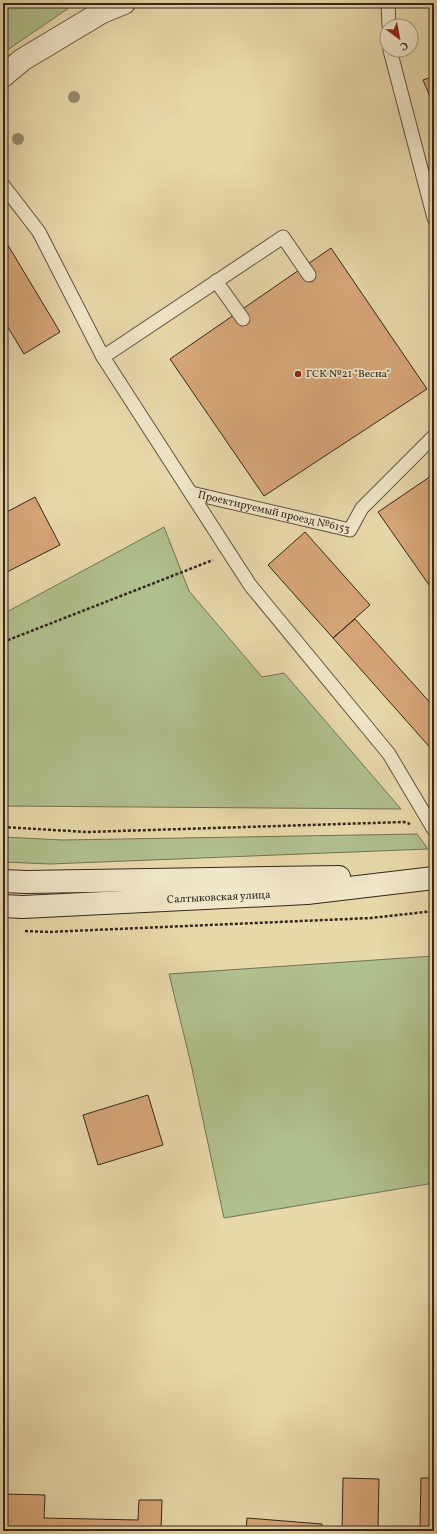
<svg xmlns="http://www.w3.org/2000/svg" width="437" height="1534" viewBox="0 0 437 1534" font-family="Vollkorn,serif">
<style>
.green{fill:#b0c08d;stroke:#727456}
.building{fill:#d7a679;stroke:#33271e}
.lines{fill:none;stroke-linecap:round;stroke-linejoin:round}
.service-casing{stroke:#605341;stroke-width:15}
.minor-casing{stroke:#605341;stroke-width:24}
.secondary-casing{stroke:#33271e;stroke-width:24}
.path{stroke:#33271e;stroke-width:2.5;stroke-dasharray:3 2;stroke-linecap:butt}
.service{stroke:#f0e6c8;stroke-width:13}
.minor{stroke:#f0e6c8;stroke-width:22}
.secondary{stroke:#f0e6c8;stroke-width:22}
.tree{fill:#968c6c}
.poi-dot{fill:#8f2418;stroke:#f0e6c8;stroke-width:1.5}
.labels{text-anchor:middle;dominant-baseline:central;stroke-width:3.5;stroke-linejoin:round;paint-order:stroke}
.poi-label{font-size:11px;fill:#33271e;stroke:#f0e6c8;text-anchor:start}
.street-label{font-size:11px;fill:#33271e;stroke:#f0e6c8}
</style>
<rect width="100%" height="100%" fill="#e8d8aa"/>
<filter id="stains"><feTurbulence type="fractalNoise" baseFrequency=".005" numOctaves="4"/><feColorMatrix values="0 0 0 0 .2 0 0 0 0 .09 0 0 0 0 .02 0 0 0 .5 -.17"/></filter>
<radialGradient id="worn" r=".72"><stop offset=".6" stop-color="#630" stop-opacity="0"/><stop offset="1" stop-color="#630" stop-opacity=".3"/></radialGradient>
<path class="green" d="M3 3H76L3 53Z
M164 527 189 591 262 677 284 673 401 809 3 806V614Z
M417 834 428 849 50 864 3 862V837L62 840Z
M434 956V1183L224 1218 191 1064 169 974Z"/>
<path class="building" d="M434 76V106L423 80Z
M3 237 60 332 24 354 3 319Z
M331 248 427 389 264 496 170 359Z
M434 474V592L378 512Z
M35 497 60 545 3 574V514Z
M305 532 370 605 333 638 268 565Z
M355 619 434 707V752L333 638Z
M148 1095 163 1145 98 1165 83 1115Z
M343 1478 379 1479 378 1531H342Z
M421 1478H434V1531H420Z
M3 1494 45 1495 44 1518 138 1520 139 1500H162L161 1531H3Z
M247 1518 322 1524V1531H246Z"/>
<g class="lines">
<g class="service-casing">
<g id="service">
<path d="M388 3 389 26"/>
<path d="M390 50 434 218"/>
<path d="M3 185 39 232 103 357 283 237 309 275"/>
<path d="M216 281 243 319"/>
<path d="M103 357 250 585 389 754 434 830"/>
<path id="s1" d="M191 493 350 530 362 508 434 436"/>
</g>
</g>
<g class="minor-casing">
<path id="minor" d="M3 76 22 60 102 12 124 3"/>
</g>
<g class="secondary-casing">
<g id="secondary">
<path d="M3 881 26 882 339 877"/>
<path id="s2" d="M3 906 23 907 307 893 434 878"/>
</g>
</g>
<path class="path" d="M3 642 213 560
M3 827 87 832 404 822 410 824
M25 931 48 932 371 918 434 911"/>
<use href="#service" class="service"/>
<use href="#minor" class="minor"/>
<use href="#secondary" class="secondary"/>
</g>
<g class="tree">
<circle cx="74" cy="97" r="6"/>
<circle cx="18" cy="139" r="6"/>
</g>
<circle class="poi-dot" cx="298" cy="374" r="4"/>
<g class="labels">
<g class="poi-label">
<text x="306" y="374">ГСК №21 "Весна"</text>
</g>
<g class="street-label">
<text stroke="none"><textPath href="#s1" startOffset="85">Проектируемый проезд №6153</textPath></text>
<text stroke="none"><textPath href="#s2" startOffset="216">Салтыковская улица</textPath></text>
</g>
</g>
<rect width="437" height="1534" fill="none" stroke="#e8d8aa" stroke-width="16"/>
<rect x="4" y="4" width="429" height="1526" fill="none" stroke="#33271e" stroke-width="2"/>
<rect x="8" y="8" width="421" height="1518" fill="none" stroke="#33271e"/>
<g transform="translate(399 38) rotate(148)"><circle r="19" fill="#f0e6c8" stroke="#a49a84"/>
<path d="M0-3L7 15L0 10L-7 15Z" fill="#8f2418"/>
<text y="-6" font-size="11" font-weight="bold" text-anchor="middle" fill="#33271e">С</text>
</g>
<rect width="100%" height="100%" filter="url(#stains)"/>
<rect width="100%" height="100%" fill="url(#worn)"/>
</svg>
